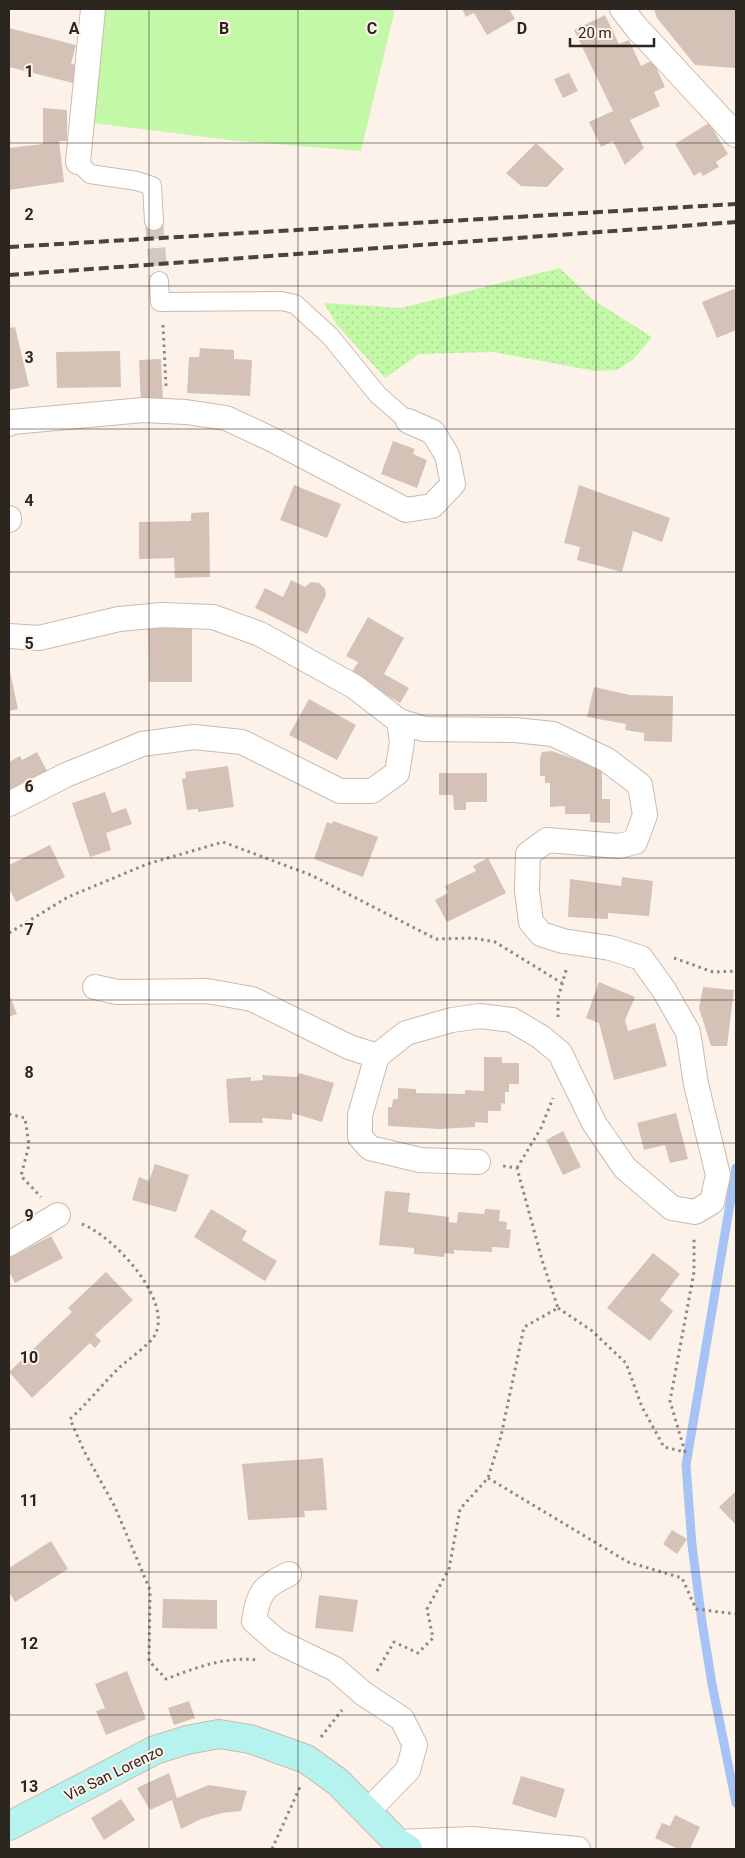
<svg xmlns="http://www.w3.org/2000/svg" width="745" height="1858" viewBox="0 0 745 1858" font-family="Roboto,sans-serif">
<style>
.park{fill:url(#park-dots)}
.pitch{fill:#c3f9a6}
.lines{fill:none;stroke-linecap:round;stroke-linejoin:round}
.stream{stroke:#a6c3f5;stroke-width:9}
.building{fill:#d4c2b6}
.pedestrian-tunnel{stroke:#d3c9c2;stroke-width:18;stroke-dasharray:18 9;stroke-linecap:butt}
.pedestrian-casing{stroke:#cbbaad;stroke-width:20}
.minor-casing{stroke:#cbbaad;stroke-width:26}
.secondary-casing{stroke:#cbbaad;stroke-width:30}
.path{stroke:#908781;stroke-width:3;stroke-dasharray:2.5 4;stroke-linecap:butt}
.pedestrian{stroke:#fff;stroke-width:18}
.minor{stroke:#fff;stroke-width:24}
.secondary{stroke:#b7f3ee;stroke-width:28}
.rail{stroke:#4a433e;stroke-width:4;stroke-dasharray:10 5;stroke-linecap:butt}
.grid{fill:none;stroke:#2c2621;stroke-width:1;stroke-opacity:0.55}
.labels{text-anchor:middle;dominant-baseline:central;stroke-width:4;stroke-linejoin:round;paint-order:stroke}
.street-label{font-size:15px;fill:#2c2621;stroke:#fdf2ea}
.grid-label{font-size:16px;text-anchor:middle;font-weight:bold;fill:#2c2621;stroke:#fdf2ea;stroke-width:4;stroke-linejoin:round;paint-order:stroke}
</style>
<defs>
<pattern id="park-dots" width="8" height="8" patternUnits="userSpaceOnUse" patternTransform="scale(1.25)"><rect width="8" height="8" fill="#c3f9a6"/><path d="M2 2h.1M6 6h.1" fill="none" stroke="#a8d58f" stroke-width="1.8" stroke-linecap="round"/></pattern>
</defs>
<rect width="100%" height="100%" fill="#fdf2ea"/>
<path class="park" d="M560 268 592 299 652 337 634 359 617 370 595 371 493 352 419 354 385 378 337 325 324 303 401 308Z"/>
<path class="pitch" d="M104 9H395L361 151 238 141 93 123Z"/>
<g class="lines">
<path class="stream" d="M736 1168 686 1465 692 1545 702 1622 712 1684 736 1803"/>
</g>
<path class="building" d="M462 9H509L515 19 487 35 474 13 466 17Z
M654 9H736V68L695 65 657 18Z
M605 15 619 44 629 40 641 66 653 60 665 87 654 92 660 106 630 120 644 148 625 165 613 141 601 147 589 122 613 111 574 30Z
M9 28 76 45 71 64 77 65 73 83 9 67Z
M569 73 578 91 563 98 554 79Z
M43 108 67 110V141H59L64 182 9 190V148L43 144Z
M709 123 728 154 716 162 719 167 703 176 700 172 694 176 675 144Z
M536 143 564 169 547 187 521 186 506 173Z
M736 288V330L717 338 702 302Z
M15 327 29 386 9 390V328Z
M200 348 234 350V359L252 360 250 396 187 393 189 357H199Z
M120 351 121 387 57 388 56 352Z
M161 359 163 404 141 405 139 360Z
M393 441 415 449 413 454 427 460 417 488 381 474Z
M294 485 341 504 327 538 280 520Z
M579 485 670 518 662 542 633 531 622 572 577 560 580 547 564 543Z
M209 512 210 577 175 578 174 558 139 559V522L191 521V513Z
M291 580 305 587 311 582 319 583 325 589 326 595 307 634 255 608 265 588 283 597Z
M368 617 404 638 384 674 409 688 400 703 351 674 358 662 346 656Z
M192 621V682H149L148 622Z
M9 667 18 709 9 711Z
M594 687 630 695 673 696 672 742 644 741V733L625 730 626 724 587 717Z
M309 699 356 725 337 760 289 735Z
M552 751 602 769V799H610V823L590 822V814H565V806L550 807V783H545V776H540V758L542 752Z
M37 752 47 771 9 793V762L20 756 22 760Z
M228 766 234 807 198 812V809L187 810 182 779 186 778 185 772Z
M439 773H487V802H466V810H454L453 795H439Z
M105 792 112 813 126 808 132 824 106 833 111 850 90 857 72 803Z
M333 821 378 837 363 877 314 859 327 822 332 824Z
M50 845 65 877 16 902 9 888V865Z
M488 858 506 893 447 922 435 900 448 893 445 886 476 871 473 866Z
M622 877 653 881 649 916 608 913V919L568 917 570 879 621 886Z
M599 982 635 997 625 1020 628 1031 655 1023 667 1066 614 1080 599 1023 586 1018Z
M703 987 734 990 727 1046H711L699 1008Z
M9 994 17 1014 9 1017Z
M484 1057H502V1063H519V1084H509V1092H505V1104L501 1103V1111H488V1123L475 1122V1127L440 1129 388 1126V1107H392L393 1099H398V1088L416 1089V1093L465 1094V1090L484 1091Z
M299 1073 334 1083 322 1122 292 1113V1120L262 1118 263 1123H229L226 1079 251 1077V1081L263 1080 262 1075 297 1077Z
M676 1113 688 1159 670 1163 665 1145 644 1150 637 1123Z
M563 1131 581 1167 563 1175 546 1140Z
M155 1164 189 1175 176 1212 132 1200 139 1177 149 1181Z
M385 1191 410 1193 408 1212 449 1217V1222L457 1223 458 1212 484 1214 485 1209 500 1210 499 1221 507 1222 506 1229 511 1230 509 1248 492 1247V1252L454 1250V1254L445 1253 444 1257 414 1254V1248L379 1245Z
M211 1209 247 1231 242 1240 277 1261 265 1281 194 1237Z
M51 1236 63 1258 15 1283 9 1272V1258Z
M653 1253 680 1274 660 1300 673 1311 650 1341 607 1308Z
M106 1272 133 1300 95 1335 101 1341 95 1348 90 1343 32 1398 9 1372 72 1312 68 1308Z
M323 1458 327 1510 304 1511 305 1517 248 1520 242 1464Z
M736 1491V1525L719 1507Z
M672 1530 687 1539 677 1554 663 1544Z
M51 1541 68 1569 15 1602 9 1592V1568Z
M319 1595 358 1600 353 1632 315 1628Z
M163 1599 217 1600V1629L162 1628Z
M127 1671 146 1719 106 1735 96 1711 105 1708 95 1684Z
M189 1701 195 1718 174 1725 168 1708Z
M169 1773 177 1798 209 1785 247 1791 241 1811 222 1813 201 1819 181 1829 172 1800 150 1810 137 1788Z
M521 1776 565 1789 556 1818 512 1804Z
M121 1799 135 1820 104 1840 91 1818Z
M675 1815 700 1827 690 1849H678L655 1838 662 1823 670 1826Z"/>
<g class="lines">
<path class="pedestrian-tunnel" d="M154 221 159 281"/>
<g class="pedestrian-casing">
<path id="pedestrian" d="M78 162 90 174 137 181 152 186 154 221
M159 281 160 302 281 301 295 304 330 336 378 395 408 421"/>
</g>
<g class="minor-casing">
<path id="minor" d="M622 9 636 27 736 135
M78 162 93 9
M9 424 12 422 143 410 186 412 226 418 271 439 406 510 432 506 453 484 447 455 433 432 408 421
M9 518V520
M9 636 39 638 119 619 162 615 213 617 260 634 355 687 399 721 402 742 397 773 372 791H340L242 742 194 737 142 744 66 775 9 804
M399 721 424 729 515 730 553 734 607 760 640 785 645 815 635 842 619 846 547 840 528 854 527 891 531 922 541 934 563 941 610 948 641 958 664 990 688 1032 696 1084 718 1175 712 1202 695 1212 672 1208 625 1168 594 1123 560 1053 541 1037 512 1020 480 1016 452 1020 406 1033 377 1056 360 1115V1137L370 1148 420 1160 478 1162
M95 987 117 992 207 991 252 999 349 1047 377 1056
M9 1244 58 1215
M289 1574C263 1586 258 1593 254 1621L277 1641 335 1669 364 1694 402 1719 415 1745 408 1770 367 1812
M397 1842 472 1839 578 1849"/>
</g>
<g class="secondary-casing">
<path id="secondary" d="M9 1826 155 1750 187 1740 219 1734 250 1739 306 1759 338 1782 397 1842 408 1849"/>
</g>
<path class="path" d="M163 325 166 386
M9 933 68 897 147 864 223 842 311 875 436 939 473 938 495 942 562 983
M674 958 713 972 736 971
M558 1017V998L567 967
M9 1114 25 1118 29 1145 21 1176 41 1197
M517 1168 541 1128 553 1098
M82 1224C113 1236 173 1299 155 1335 150 1344 129 1359 121 1366 103 1383 88 1403 70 1419L84 1451 115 1507 150 1590 149 1661 166 1679C195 1668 225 1656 257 1660
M558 1308 591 1330 626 1363 642 1407 664 1447 685 1452 670 1401 694 1272V1238
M488 1478 628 1562 682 1578 696 1609 736 1614
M377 1671 394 1642 418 1653 433 1638 427 1609 449 1569 460 1509 488 1478 501 1436 524 1327 558 1308 542 1260 517 1168 503 1166
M321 1737 342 1710
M272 1849 300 1787"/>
<use href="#pedestrian" class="pedestrian"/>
<use href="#minor" class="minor"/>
<use href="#secondary" class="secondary"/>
<path class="rail" d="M9 247 736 204
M9 275 736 222"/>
</g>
<path class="grid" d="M149 9V1849M298 9V1849M447 9V1849M596 9V1849M9 143H736M9 286H736M9 429H736M9 572H736M9 715H736M9 858H736M9 1000H736M9 1143H736M9 1286H736M9 1429H736M9 1572H736M9 1715H736"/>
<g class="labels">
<g class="street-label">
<text transform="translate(114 1773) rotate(-26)">Via San Lorenzo</text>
</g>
</g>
<g class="grid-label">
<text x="74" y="34">A</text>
<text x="224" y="34">B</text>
<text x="372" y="34">C</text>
<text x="522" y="34">D</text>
<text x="29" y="77">1</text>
<text x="29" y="220">2</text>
<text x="29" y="363">3</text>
<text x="29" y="506">4</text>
<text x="29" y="649">5</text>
<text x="29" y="792">6</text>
<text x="29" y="935">7</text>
<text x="29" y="1078">8</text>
<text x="29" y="1221">9</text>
<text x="29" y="1363">10</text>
<text x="29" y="1506">11</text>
<text x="29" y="1649">12</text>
<text x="29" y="1792">13</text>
</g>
<rect width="745" height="1858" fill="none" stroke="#2c2621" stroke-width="20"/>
<path d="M570 38v8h84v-8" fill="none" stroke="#2c2621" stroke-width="2.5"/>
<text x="578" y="38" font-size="15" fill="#2c2621" stroke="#fdf2ea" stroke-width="4" paint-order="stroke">20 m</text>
</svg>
